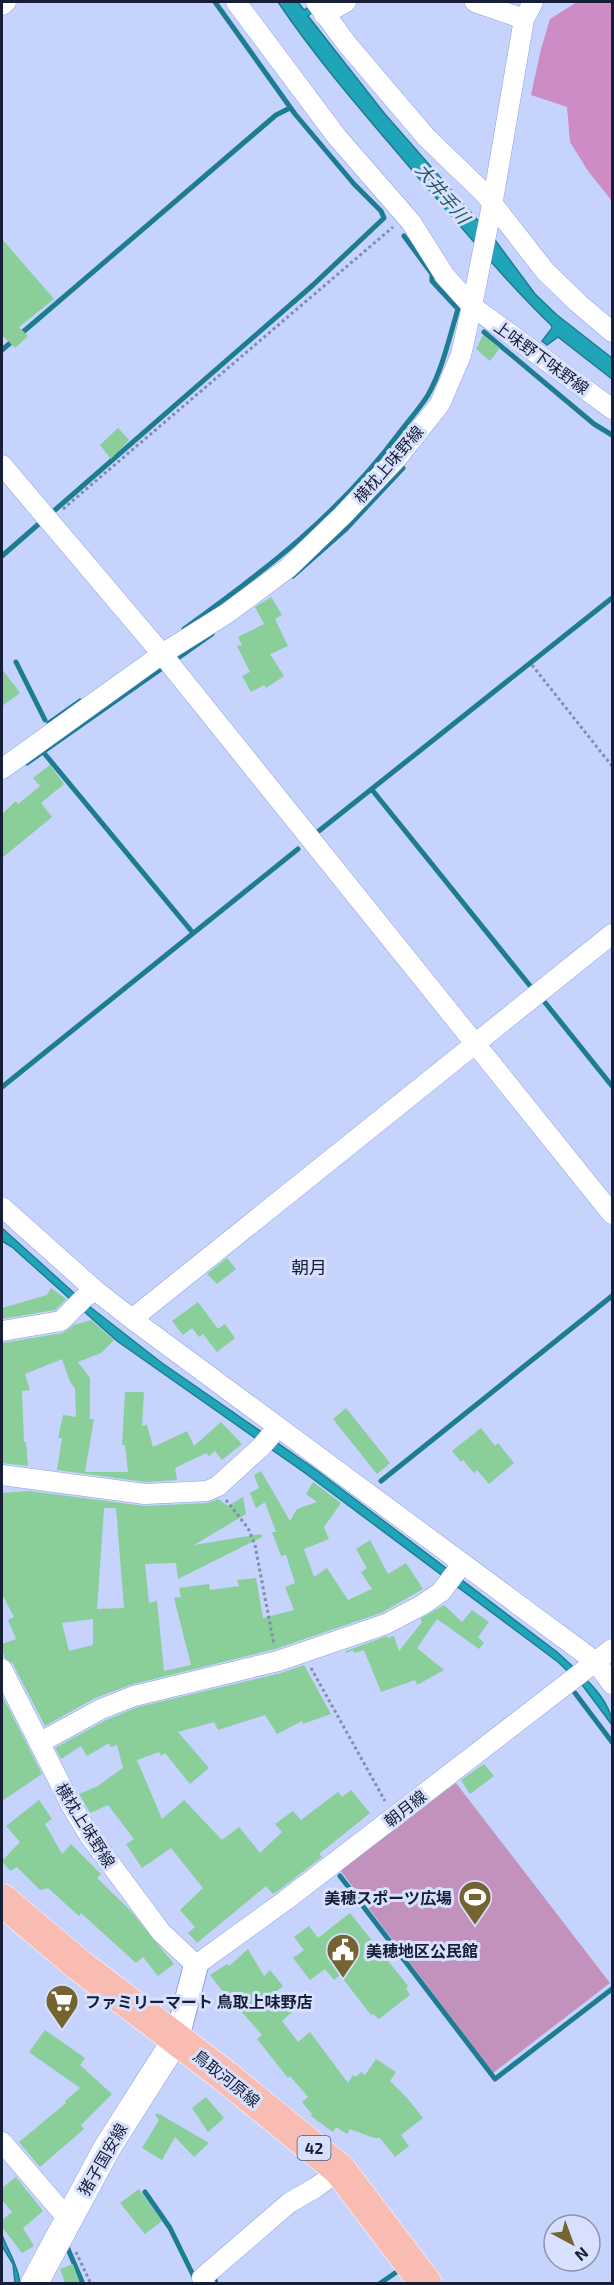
<svg xmlns="http://www.w3.org/2000/svg" width="614" height="2285" viewBox="0 0 614 2285" font-family="'Exo 2','Noto Sans JP',sans-serif">
<style>
.green{fill:#c292bc}
.forest{fill:#cd8cc5}
.water{fill:#1fa4b8;stroke:#1d7c91;stroke-width:1.5}
.lines{fill:none;stroke-linecap:round;stroke-linejoin:round}
.stream{stroke:#1d7c91;stroke-width:5}
.building{fill:#8ace9a;fill-rule:evenodd}
.minor-casing{stroke:#8ea2e5;stroke-width:21}
.tertiary-casing{stroke:#8ea2e5;stroke-width:26}
.secondary-casing{stroke:#8ea2e5;stroke-width:28}
.primary-casing{stroke:#fff;stroke-width:33}
.path{stroke:#828db0;stroke-width:3;stroke-dasharray:3 3;stroke-linecap:butt}
.minor{stroke:#fff;stroke-width:20}
.tertiary{stroke:#fff;stroke-width:24}
.secondary{stroke:#fff;stroke-width:27}
.primary{stroke:#f8bcb2;stroke-width:32}
.labels{text-anchor:middle;dominant-baseline:central;stroke-width:6;stroke-linejoin:round;paint-order:stroke}
.shield{fill:#d7e1fd;stroke:#515872;stroke-width:1.5}
.shield-label{font-size:15px;font-weight:bold;fill:#171e37}
.street-label{font-size:16px;fill:#171e37;stroke:#d7e1fd}
.poi-label{font-size:16px;font-weight:bold;fill:#171e37;stroke:#d7e1fd;text-anchor:start}
.water-label{font-size:18px;font-style:italic;fill:#265861;stroke:#d7e1fd}
.neighbourhood-label{font-size:18px;fill:#171e37;stroke:#d7e1fd}
</style>
<rect width="100%" height="100%" fill="#c5d3fd"/>
<path class="green" d="M456 1783 610 1983 493 2073 340 1870Z"/>
<path class="forest" d="M577 2H612V201L588 171 570 142 567 107 531 95 541 49 550 19Z"/>
<path class="water" d="M278 2H298L304 10 313 5 316 9 308 16 384 113 495 240 535 294 557 315 612 358V379L558 337 547 345 542 341 552 328 551 325C503 279 461 226 417 176 369 119 319 63 278 2Z
M2 1228 85 1303 162 1363 315 1469 557 1652C576 1670 612 1698 612 1725L583 1686 558 1662 305 1473 117 1341 12 1247 2 1241Z
M2 2235C8 2251 18 2265 20 2283H15L13 2264 2 2246Z"/>
<g class="lines">
<path class="stream" d="M484 332 594 424 612 435
M2 350 276 115 288 109
M55 510 313 285 384 218 381 211 354 184 295 114 215 2
M2 556 41 522
M293 576 345 530 403 468
M184 629C266 570 339 514 400 432 409 420 420 408 428 395 443 368 449 338 458 309L432 281V274L404 236
M178 658 212 634
M16 662 45 720
M49 723 80 701
M44 753 193 933
M27 763 161 669
M373 791 531 987
M315 834 612 598
M543 1000 612 1086
M2 1087 298 849
M381 1481 612 1296
M575 1693 612 1742
M340 1876 495 2079 612 1989
M145 2192 170 2228 196 2281
M68 2249 83 2284
M214 2274 216 2284
M379 2284 398 2271"/>
</g>
<path class="building" d="M2 239 54 299 19 327 28 336 15 348 2 335Z
M483 335 500 348 490 361 476 349Z
M118 428 129 440 111 459 100 445Z
M271 597 282 615 275 619 288 646 270 654 284 676 266 688 264 685 251 692 242 676 250 672 237 646 242 645 238 637 264 624 255 607Z
M2 669 20 693 2 706Z
M50 765 64 784 41 803 52 817 2 858V814L16 801 18 804 40 786 33 778Z
M227 1258 236 1269 217 1284 207 1274Z
M51 1288 66 1299 55 1310 2 1319V1308L47 1295Z
M198 1302 218 1329 225 1324 235 1338 217 1352 203 1334 199 1337 192 1328 183 1335 172 1321Z
M91 1320 114 1340 101 1353 78 1362 90 1378V1419H94L85 1472H128L125 1445H122L125 1392H144L142 1426 147 1425 153 1447 187 1431 194 1446 221 1422 242 1444 222 1460 215 1451 209 1456 206 1453 175 1468 177 1480 146 1482 57 1470 62 1438H58L63 1415 76 1417 75 1388 70 1382 62 1359 25 1374 30 1390 22 1391 24 1442H26L28 1466 2 1463V1343L63 1333 74 1325Z
M346 1408 390 1463 377 1474 333 1419Z
M481 1428 495 1446 498 1443 514 1463 489 1484 477 1470 474 1473 463 1460 461 1462 452 1451Z
M261 1471 290 1521 297 1509 317 1502 306 1494 313 1482 341 1503 324 1527 329 1539 304 1549 314 1577 327 1568 348 1600 372 1589 361 1572 367 1568 356 1549 370 1540 388 1574 406 1563 423 1589 381 1613 275 1649 130 1685 95 1698 45 1726 13 1664 5 1658 2 1650V1644L16 1639 8 1620 14 1617 2 1594V1493L29 1491 145 1506 208 1503 218 1499 228 1506 243 1497 246 1514 194 1545 261 1534 262 1537 178 1579 176 1563 145 1564 149 1603 157 1601 164 1671 191 1665 174 1598 181 1597 179 1588 209 1584 210 1590 239 1586 237 1580 256 1578 263 1618 294 1610 285 1587 295 1583 286 1555 281 1556 272 1532H276L265 1502 256 1508 250 1493 259 1488 254 1475ZM104 1508H116L124 1608 97 1609ZM93 1619V1645L69 1651 62 1623Z
M444 1605 462 1622 472 1610 489 1622 478 1637 484 1643 479 1649 437 1619 417 1648 444 1670 417 1685 415 1680 381 1692 364 1650 354 1653 353 1650 346 1653V1651L387 1636 388 1638 394 1636 399 1651 422 1622 420 1619Z
M304 1665 331 1714 303 1724 302 1721 277 1734 265 1715 218 1730 214 1722 178 1732 209 1768 190 1784 165 1753 161 1756 159 1752 137 1760 162 1819 184 1800 222 1840 239 1827 260 1853 282 1832 275 1824 293 1811 301 1820 338 1792 342 1797 351 1790 370 1813 319 1854 322 1857 279 1890 273 1894 266 1886 197 1943 188 1933 195 1927 180 1910 203 1888 171 1848 142 1868 126 1844 134 1839 108 1805 90 1813 79 1794 96 1787 123 1768 117 1745 110 1747 109 1743 87 1756 81 1746 61 1759 55 1748 106 1720 138 1707 281 1673Z
M3 1697 42 1774 2 1801V1698Z
M484 1764 494 1776 470 1794 461 1780Z
M39 1800 52 1819 45 1824 62 1854 71 1844 101 1874 97 1878 130 1910 174 1964 158 1976 143 1957 136 1963 81 1913 79 1916 48 1888 40 1890 17 1867 10 1871 2 1861 20 1842 6 1826Z
M350 1913 408 1986 406 1988 410 1995 379 2019 373 2014 371 2015 340 1975 334 1980 325 1969 310 1980 293 1958 304 1950 294 1937 309 1926 318 1938Z
M248 1949 264 1976 270 1970 283 1986 276 1992 292 2012 282 2021 298 2042 310 2032 348 2083 353 2075 356 2077 361 2072 365 2075 376 2059 396 2072 390 2081 408 2099 423 2118 401 2135 409 2146 395 2157 380 2138H374L350 2129 347 2134 336 2127 333 2132 311 2116 312 2114 302 2102 308 2097 290 2076 288 2078 257 2039 262 2035 240 2010 237 2012 231 2006 226 2011 217 1998 224 1993 210 1975 227 1964 229 1966Z
M45 2030 85 2058 80 2065 112 2094 81 2125 84 2129 40 2167 19 2142 66 2103 65 2101 80 2088 29 2052Z
M206 2097 224 2118 208 2132 192 2108Z
M157 2113 161 2115 209 2143 194 2157 175 2137 162 2160 142 2148 159 2120 155 2115Z
M16 2177 43 2211 23 2228 34 2246 22 2253 2 2227V2220L12 2212 2 2200V2188Z
M139 2189 162 2221 145 2234 120 2203Z
M73 2264 80 2283H65L60 2269Z"/>
<g class="lines">
<g class="minor-casing">
<path id="minor" d="M236 2 337 137 411 222 445 276 472 306 612 409
M316 2 347 44 426 137 485 194 545 271 578 303 612 332
M475 2 524 19
M2 5 6 2
M324 15 346 2
M2 465 162 654 612 1214
M2 769 162 654 226 614 288 568 343 515 397 458 440 404 461 355 472 306 493 200 524 19 533 2
M2 1207 95 1290 132 1319 596 1662 612 1684
M132 1319 612 934
M2 1331 61 1321 84 1298 95 1290
M2 1475 145 1494 207 1491 218 1486 261 1447 278 1427
M2 1669 71 1805 89 1835 161 1932 196 1965 286 1900 612 1649
M39 1743 101 1709 134 1696 278 1661 386 1624 422 1605 441 1592 462 1564
M2 2142 68 2219
M205 2284 202 2278 289 2203 315 2188 340 2170"/>
</g>
<g class="tertiary-casing">
<path id="tertiary" d="M177 2038 196 1965"/>
</g>
<g class="secondary-casing">
<path id="secondary" d="M34 2284 107 2148 177 2038"/>
</g>
<g class="primary-casing">
<path id="primary" d="M2 1900 79 1965 225 2076 340 2170 426 2284"/>
</g>
<path class="path" d="M63 509 393 227
M532 665 612 766
M226 1500 248 1528 255 1545 274 1645
M311 1668 385 1801
M76 2252 91 2284"/>
<use href="#minor" class="minor"/>
<use href="#tertiary" class="tertiary"/>
<use href="#secondary" class="secondary"/>
<use href="#primary" class="primary"/>
</g>
<defs>
<g id="stadium-pin" transform="scale(1.725)"><path d="M0 17L-7.5 6A9.5 9.5 0 1 1 7.5 6Z" fill="#756432" stroke="#d7e1fd"/><path d="M0-5a6.5 5 0 1 0 0 10a6.5 5 0 1 0 0-10ZM-3.5-1.8h7v3.6h-7Z" fill="#fff"/></g>
<g id="civic-pin" transform="scale(1.725)"><path d="M0 17L-7.5 6A9.5 9.5 0 1 1 7.5 6Z" fill="#756432" stroke="#d7e1fd"/><path d="M-.6-6.5H3V-4.5H.6V-3L4-1V1h2V6H-6V1h2V-1L-.6-3ZM-1.2 2.5V6h2.4V2.5Z" fill="#fff"/></g>
<g id="supermarket-pin" transform="scale(1.725)"><path d="M0 17L-7.5 6A9.5 9.5 0 1 1 7.5 6Z" fill="#756432" stroke="#d7e1fd"/><path d="M-6-5.5h2.5l.6 2H6L4.5 2H-2.5L-4.4-4H-6ZM-1.5 3.2a1.3 1.3 0 1 0 .1 0ZM3 3.2a1.3 1.3 0 1 0 .1 0Z" fill="#fff"/></g>
</defs>
<g fill-rule="evenodd">
<use href="#stadium-pin" x="475" y="1897"/>
<use href="#civic-pin" x="343" y="1950"/>
<use href="#supermarket-pin" x="62" y="2001"/>
</g>
<g class="labels">
<rect class="shield" x="297.5" y="2136" width="33" height="24" rx="4.5"/>
<g class="shield-label">
<text x="314" y="2148">42</text>
</g>
<g class="street-label">
<text transform="translate(542 357) rotate(36)">上味野下味野線</text>
<text transform="translate(388 464) rotate(-49)">横枕上味野線</text>
<text transform="translate(405 1808) rotate(-38)">朝月線</text>
<text transform="translate(86 1825) rotate(58)">横枕上味野線</text>
<text transform="translate(227 2078) rotate(39)">鳥取河原線</text>
<text transform="translate(102 2159) rotate(-60)">猪子国安線</text>
</g>
<g class="poi-label">
<text x="452" y="1897" text-anchor="end">美穂スポーツ広場</text>
<text x="366" y="1950">美穂地区公民館</text>
<text x="85" y="2001">ファミリーマート 鳥取上味野店</text>
</g>
<g class="water-label">
<text transform="translate(443 193) rotate(50)">大井手川</text>
</g>
<g class="neighbourhood-label">
<text x="309" y="1267">朝月</text>
</g>
</g>
<rect width="614" height="2285" fill="none" stroke="#171e37" stroke-width="6"/>
<g transform="translate(572 2243) rotate(139)"><circle r="28" fill="#d7e1fd" stroke="#8a93ae" stroke-width="1.5"/>
<path d="M0-4.5L10 22L0 15L-10 22Z" fill="#756432"/>
<text y="-9" font-size="16" font-weight="bold" text-anchor="middle" fill="#171e37">N</text>
</g>
</svg>
